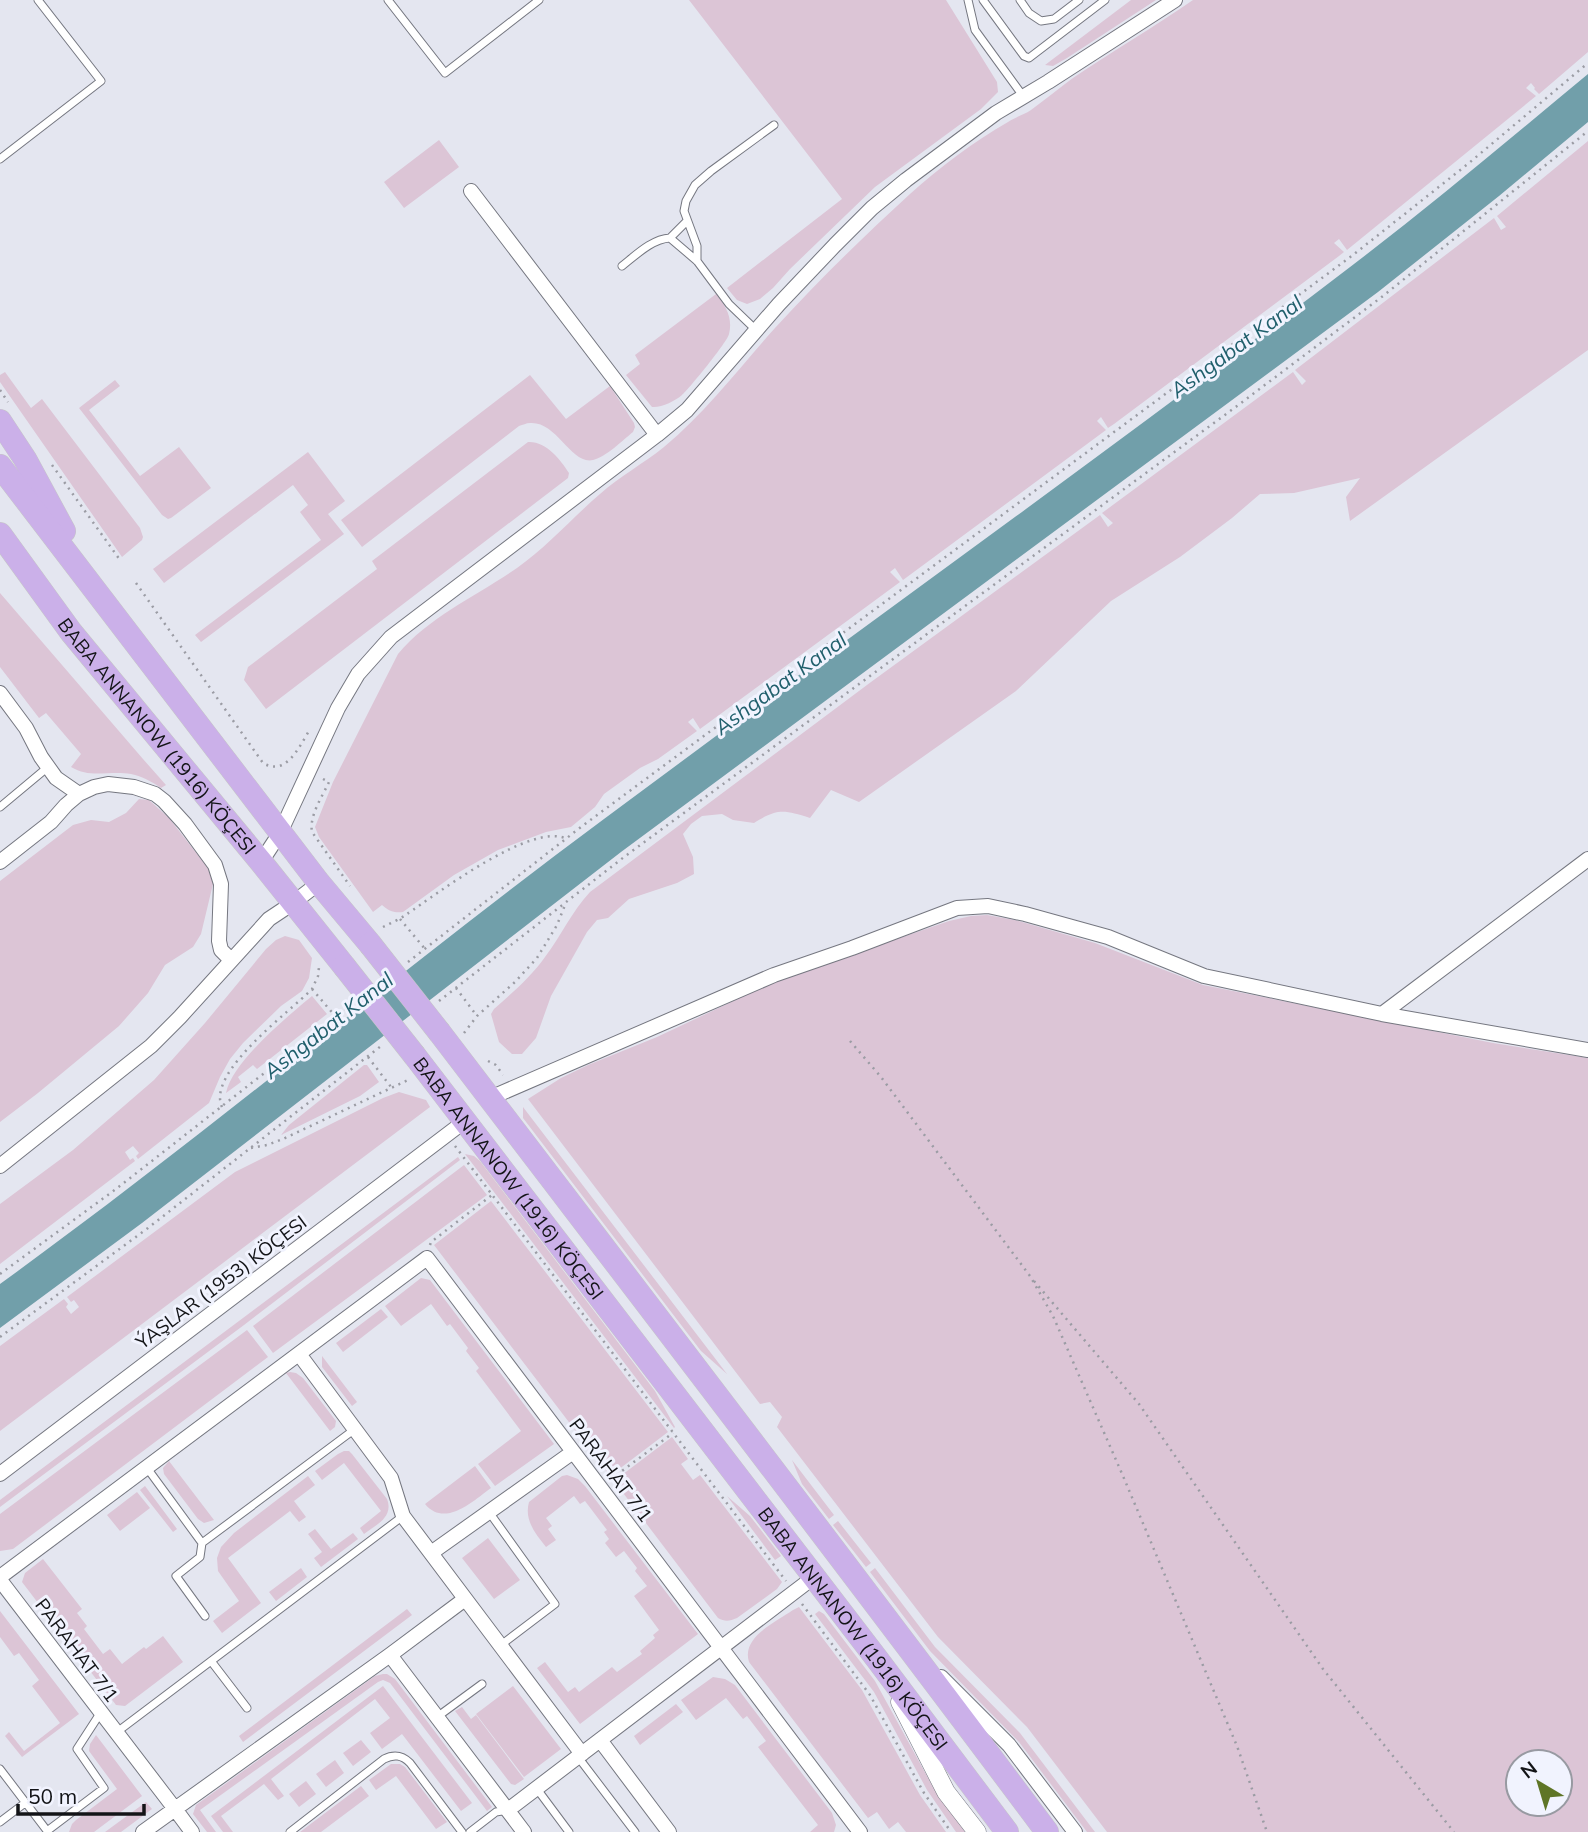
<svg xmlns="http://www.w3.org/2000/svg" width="1588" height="1832" viewBox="0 0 1588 1832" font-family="Mulish,sans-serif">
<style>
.green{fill:#dcc5d6;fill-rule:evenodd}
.water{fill:#719faa}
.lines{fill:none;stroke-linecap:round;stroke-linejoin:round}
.service-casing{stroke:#757780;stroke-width:9}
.minor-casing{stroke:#757780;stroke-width:16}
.tertiary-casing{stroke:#757780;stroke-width:19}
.primary-casing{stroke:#c6c7c7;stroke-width:24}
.path{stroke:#9b9ca4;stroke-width:2.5;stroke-dasharray:2 5;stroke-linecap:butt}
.service{stroke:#fff;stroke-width:7}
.minor{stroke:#fff;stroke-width:14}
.tertiary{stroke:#fff;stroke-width:18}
.primary{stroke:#cbb0e9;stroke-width:23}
.primary-bridge-casing{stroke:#c6c7c7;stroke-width:24;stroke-linecap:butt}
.primary-bridge{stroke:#cbb0e9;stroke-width:23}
.labels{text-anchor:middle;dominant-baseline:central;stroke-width:6;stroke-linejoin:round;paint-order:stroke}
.street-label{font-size:19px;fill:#131417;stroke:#f1f3fe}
.water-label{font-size:21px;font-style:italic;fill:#205f6c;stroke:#f1f3fe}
</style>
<rect width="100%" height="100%" fill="#e4e6f0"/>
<path class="green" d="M689 0H946L997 82 998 92 981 109 875 187 790 269 773 288 760 299 747 304 737 300 727 288 842 199Z
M1131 0H1156L1067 58 1053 66 1045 65Z
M1193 0H1588V52L1539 94 1534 89 1535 88 1531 83 1526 88 1536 96 1347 250 1339 239 1334 243 1344 252 1339 256 1114 424 1108 428 1101 417 1097 421 1106 430 903 580 895 568 890 572 900 582 700 729 693 718 688 722 697 731 658 759 640 768 604 794 595 807 571 827 546 832 498 850 454 875 403 912C393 913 389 911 382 905L373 912 319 837 315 827 333 782 398 654C430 616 477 596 517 568 547 547 572 518 600 494 620 476 643 464 664 447 706 412 739 368 775 328 818 281 864 236 910 194 940 167 973 142 1008 122 1015 117 1024 115 1031 110 1046 99 1059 88 1073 78 1113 51 1154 27 1193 0Z
M439 140 459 167 404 208 384 182Z
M1588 141V350L1350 521 1346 497 1360 478 1294 493 1260 494 1232 518 1180 557 1111 601 1016 691 859 802 831 790 810 818C784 810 778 808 754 823L733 820 722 814 702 816 691 824 683 834 693 857 694 874 677 883 629 899 608 918 597 920 587 932 551 996 536 1038 522 1054H512L499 1042 491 1014 494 1009C512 993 531 977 545 957 561 936 572 911 590 892L871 682 1100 515 1108 527 1113 523 1102 513 1293 372 1302 385 1306 381 1295 370 1494 218 1501 230 1506 227 1497 216Z
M716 294C726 306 733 318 729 334 728 341 689 389 682 395 675 401 661 408 652 407L626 375 640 364 635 355Z
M5 372 31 408 42 399 140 528 143 537 142 540 122 557 0 382V375Z
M530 375 566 419 610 386 634 423 635 427 633 432C623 440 606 457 593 460 571 465 557 421 530 423 526 423 523 425 519 426L362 547 341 520Z
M115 380 120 386 89 410 140 476 179 447 211 488 171 518 168 519 162 515 79 408Z
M528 442C546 441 560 459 569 473L568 478 266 709 244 680 248 667 377 569 372 561Z
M308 452 345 501 328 514 344 534 201 642 195 635 321 540 300 512 308 505 293 485 164 583 153 569Z
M0 593 143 759 166 785 161 788C152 782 142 776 131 774 109 770 91 779 71 767L81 754 46 713 39 718 0 667Z
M139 799 149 800 169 818 208 868 213 884 201 934 193 947 165 965 148 993 119 1026 38 1093 0 1122V881L73 825 91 820 109 822 126 813Z
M987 915 1015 920 1095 943 1203 985 1493 1043 1588 1058V1832H1107L1027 1727 938 1637 777 1427 782 1417 770 1402 760 1404 528 1099 561 1078 588 1065 657 1037 778 980 949 921 971 916ZM1518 1762H1560V1804H1518Z
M285 936 299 940 312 958 309 978 302 991 281 1006 243 1043 230 1059 220 1077 209 1103 138 1159 136 1156 139 1153 133 1146 125 1152 130 1160 133 1158 135 1161 0 1264V1204L73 1150 154 1080 205 1023 266 949 276 940Z
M312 996 327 1014 257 1069 253 1065 238 1077 241 1082 226 1093C232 1062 288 1016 312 996Z
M364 1065H367L379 1082 360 1096 281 1135 289 1125Z
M399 1092 426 1100 430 1107 0 1431V1346L64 1299 68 1304 66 1307 71 1314 79 1307 74 1300 71 1302 67 1297 235 1172 383 1098Z
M523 1107 727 1374 701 1351 523 1118Z
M465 1154 474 1156 480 1161 655 1391 675 1427 674 1428Z
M458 1157 460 1160 244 1325 0 1507V1500Z
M464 1165 487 1195 273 1353 253 1326Z
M491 1201 668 1432 610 1476 434 1245Z
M421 1278 430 1280 554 1444 495 1486 478 1464 521 1431 476 1371 479 1368 466 1351 468 1348 450 1324 447 1326 431 1304 401 1326 385 1306Z
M381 1309 388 1317 343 1352 336 1343Z
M247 1330 268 1357 13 1549 0 1551V1514Z
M322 1356 357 1402 352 1406 322 1367Z
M290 1372 296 1373 303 1378 336 1421 335 1427 330 1431 286 1373Z
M672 1437 688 1459 681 1464 693 1480 700 1475 782 1582 777 1589 737 1618C730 1621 725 1622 718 1618L614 1481Z
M344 1451H349L352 1454 387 1499C394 1517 376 1525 364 1534L360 1528 381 1511 344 1463 322 1480 315 1471 338 1454Z
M792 1460 834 1515 829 1519 802 1484Z
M169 1461 214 1520 204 1523 198 1519 164 1474 163 1468Z
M475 1466 491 1488C473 1501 445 1528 425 1504Z
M567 1475 578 1479 585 1486 698 1634 580 1724 537 1668 545 1662 568 1692 575 1687 579 1692 612 1667 617 1672 642 1654 640 1651 655 1638 653 1635 659 1630 634 1596 647 1586 635 1571 637 1568 624 1551 616 1557 605 1543 609 1539 604 1532 607 1530 585 1501 580 1504 574 1496 546 1518 552 1526 548 1529 556 1540 546 1547C535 1533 524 1520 529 1502L562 1476Z
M308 1476 315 1485 294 1501 306 1517 299 1522 290 1511 228 1558 261 1603 222 1633 213 1621 239 1601 218 1571 217 1558 221 1547 234 1533Z
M145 1486 177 1529 173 1532 140 1490Z
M137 1492 150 1508 120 1531 107 1515Z
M727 1496 750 1516 781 1556 775 1560Z
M838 1521 871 1563 866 1567 833 1525Z
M315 1529 331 1549 353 1533 358 1539 321 1567 314 1558 322 1552 308 1534Z
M488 1538 520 1580 494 1599 462 1558Z
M43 1559 82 1609 77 1613 87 1626 84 1629 103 1654 110 1649 122 1664 144 1647 146 1649 163 1636 183 1662 125 1706 116 1705 22 1582 25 1573Z
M301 1568 307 1577 276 1601 269 1592Z
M875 1568 935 1647 1020 1733 1095 1832H1087L1019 1742 930 1651 870 1572Z
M799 1607 862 1690 920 1795 946 1832H906L898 1822 889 1829 877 1812 868 1818 749 1662C741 1637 776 1622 793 1610Z
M407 1609 412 1615 243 1742 239 1736Z
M0 1611 79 1714 22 1757 5 1736 9 1732 24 1751 60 1723 32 1686 39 1680 19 1653 14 1656 0 1637Z
M819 1611 824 1614 875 1681 933 1787 965 1832H956L927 1790 874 1692 815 1614Z
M383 1674H387L395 1679 492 1807 487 1811 390 1683 383 1680 378 1682 200 1810 216 1832H207L193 1814 196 1805 375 1676Z
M713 1677 725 1679 735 1685 832 1813 836 1825 834 1832H810L818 1825 758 1747 766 1741 747 1716 743 1719 726 1698 696 1720 681 1700Z
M383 1686 472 1803 461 1811 402 1734 382 1749 370 1733 390 1718 375 1699 271 1779 284 1796 278 1800 264 1784 221 1816 233 1832H223L211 1816Z
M513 1686 561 1749 524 1777 476 1714Z
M676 1704 683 1712 640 1745 634 1736Z
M462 1707 471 1719 476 1715 524 1779 515 1785 511 1784 455 1711Z
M96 1735 142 1796 94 1832H69L72 1824 76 1820 117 1789 89 1751 90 1744Z
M361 1740 371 1752 353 1766 343 1753Z
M335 1760 344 1773 326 1787 316 1774Z
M391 1764H400L405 1767 447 1822 436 1829 396 1776 376 1790 369 1780Z
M306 1781 316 1794 299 1807 289 1794Z
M361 1786 369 1796 321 1832H300Z
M146 1802 152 1809 121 1832H105Z"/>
<path class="water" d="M1588 74V122L1499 196 1378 292 621 852 142 1223 0 1328V1284C206 1135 400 970 604 819 854 633 1107 453 1354 264 1434 203 1511 138 1588 74Z"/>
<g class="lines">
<g class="service-casing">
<path id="service" d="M388 0 445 73 539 0
M968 0 975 30 1023 96
M983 0 1024 56 1029 58 1105 0
M1020 0 1029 13 1041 21 1054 19 1079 0
M0 159 101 81 38 0
M670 238 687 221
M697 261V246L684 211 686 201 695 185 711 171 774 125
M622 266C636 255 652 239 670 238L697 261 729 304 756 330
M0 807 48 767
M147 1468 202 1543 355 1429
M489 1512 555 1604 501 1645
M202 1543 200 1557 176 1576 205 1616
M211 1661 247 1708
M437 1717 482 1684
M117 1732 403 1516
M578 1757 635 1832
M0 1769 48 1832
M537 1789 569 1832
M0 1822 25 1803
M47 1831 104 1788 77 1749 101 1712
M290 1832 384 1759C394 1754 402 1755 410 1763L462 1832
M470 1832 496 1812 508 1810"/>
</g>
<g class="minor-casing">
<path id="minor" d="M471 191 657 435
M0 693 26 728 41 757 56 778 79 794
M0 862 51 822 66 805 79 794 94 787 108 784 134 787 155 794 164 801 185 824 215 865 221 884 219 941 221 950 231 960
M261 862 280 833 338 708 358 674 391 637 657 435 687 410 779 304 835 245 872 208 906 180 996 113 1048 82 1175 0
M1382 1014 1588 859
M490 1098 774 975 852 948 957 908 988 906 1025 914 1108 937 1204 976 1382 1014 1588 1050
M0 1166 151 1046 180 1017 269 919 293 903 319 883
M299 1354 391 1478 403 1516 582 1754
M0 1474 465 1121
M431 1553 573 1452
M0 1577 427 1258 860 1832
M0 1580 175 1809 390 1655 465 1599
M390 1655 524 1832
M941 1677 1009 1745 1075 1832
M600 1740 669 1832
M508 1810 814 1577
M143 1832 175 1809 192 1832"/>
</g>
<g class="tertiary-casing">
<path id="tertiary" d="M900 1702 946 1792 977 1832"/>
</g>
<g class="primary-casing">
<g id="primary">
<path d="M0 421 25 459 64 531"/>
<path d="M0 466 319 883 370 944"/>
<path id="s1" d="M0 534 71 632 261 862 344 966"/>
<path d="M440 1033C643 1299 847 1564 1047 1832"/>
<path id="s2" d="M415 1056 877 1659 1007 1832"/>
</g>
</g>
<path class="path" d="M0 390 8 402
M52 465 120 560
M136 583 263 763C286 777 299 747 309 731
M323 779 329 782C322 797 309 816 312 832L350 886
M400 919 425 949
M383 927C391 923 400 919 407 914 437 894 532 821 567 839
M408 962 581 827 1353 255 1469 163 1588 63
M456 988 477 1016
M312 989 336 1017
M439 1001 624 857 1237 406 1383 296 1588 131
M464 1033 477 1016 515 982 537 958 557 925 565 905
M850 1041 881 1077 1030 1276 1053 1316 1123 1476 1237 1746 1267 1832
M368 1057 391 1087
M488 1061 496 1065 503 1075
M222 1107C206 1072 291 1011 312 989L318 976 319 967
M455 1146 786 1581
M251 1148 267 1145 283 1139 408 1080
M430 1245 431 1242 492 1195
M0 1274 116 1189 350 1006
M1034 1281 1139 1404 1323 1669 1454 1832
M0 1337 148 1228 381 1046
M611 1479 673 1433
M802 1604 870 1695 924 1793 951 1832"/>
<use href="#service" class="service"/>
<use href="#minor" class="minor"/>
<use href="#tertiary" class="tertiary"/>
<use href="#primary" class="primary"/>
<g class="primary-bridge-casing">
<path id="primary-bridge" d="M370 944 440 1033
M344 966 415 1056"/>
</g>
<use href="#primary-bridge" class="primary-bridge"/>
</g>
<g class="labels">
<g class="street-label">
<text stroke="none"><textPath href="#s1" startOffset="256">BABA ANNANOW (1916) KÖÇESI</textPath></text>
<text stroke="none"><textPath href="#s2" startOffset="154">BABA ANNANOW (1916) KÖÇESI</textPath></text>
<text transform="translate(221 1282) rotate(-37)">ÝAŞLAR (1953) KÖÇESI</text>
<text transform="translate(611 1470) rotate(53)">PARAHAT 7/1</text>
<text stroke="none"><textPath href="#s2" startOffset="721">BABA ANNANOW (1916) KÖÇESI</textPath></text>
<text transform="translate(77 1650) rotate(53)">PARAHAT 7/1</text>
</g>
<g class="water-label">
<text transform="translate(1236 346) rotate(-36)">Ashgabat Kanal</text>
<text transform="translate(780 683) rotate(-36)">Ashgabat Kanal</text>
<text transform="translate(328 1025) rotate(-38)">Ashgabat Kanal</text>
</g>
</g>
<g transform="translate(1539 1783) rotate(322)"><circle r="33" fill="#f1f3fe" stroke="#989aa2" stroke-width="2"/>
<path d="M0-5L12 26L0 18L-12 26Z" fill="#5f7526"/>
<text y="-10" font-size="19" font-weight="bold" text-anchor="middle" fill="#131417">N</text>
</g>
<path d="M18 1804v10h126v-10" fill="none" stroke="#131417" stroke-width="3.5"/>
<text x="28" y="1804" font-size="21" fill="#131417" stroke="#f1f3fe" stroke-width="5" paint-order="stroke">50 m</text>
</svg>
